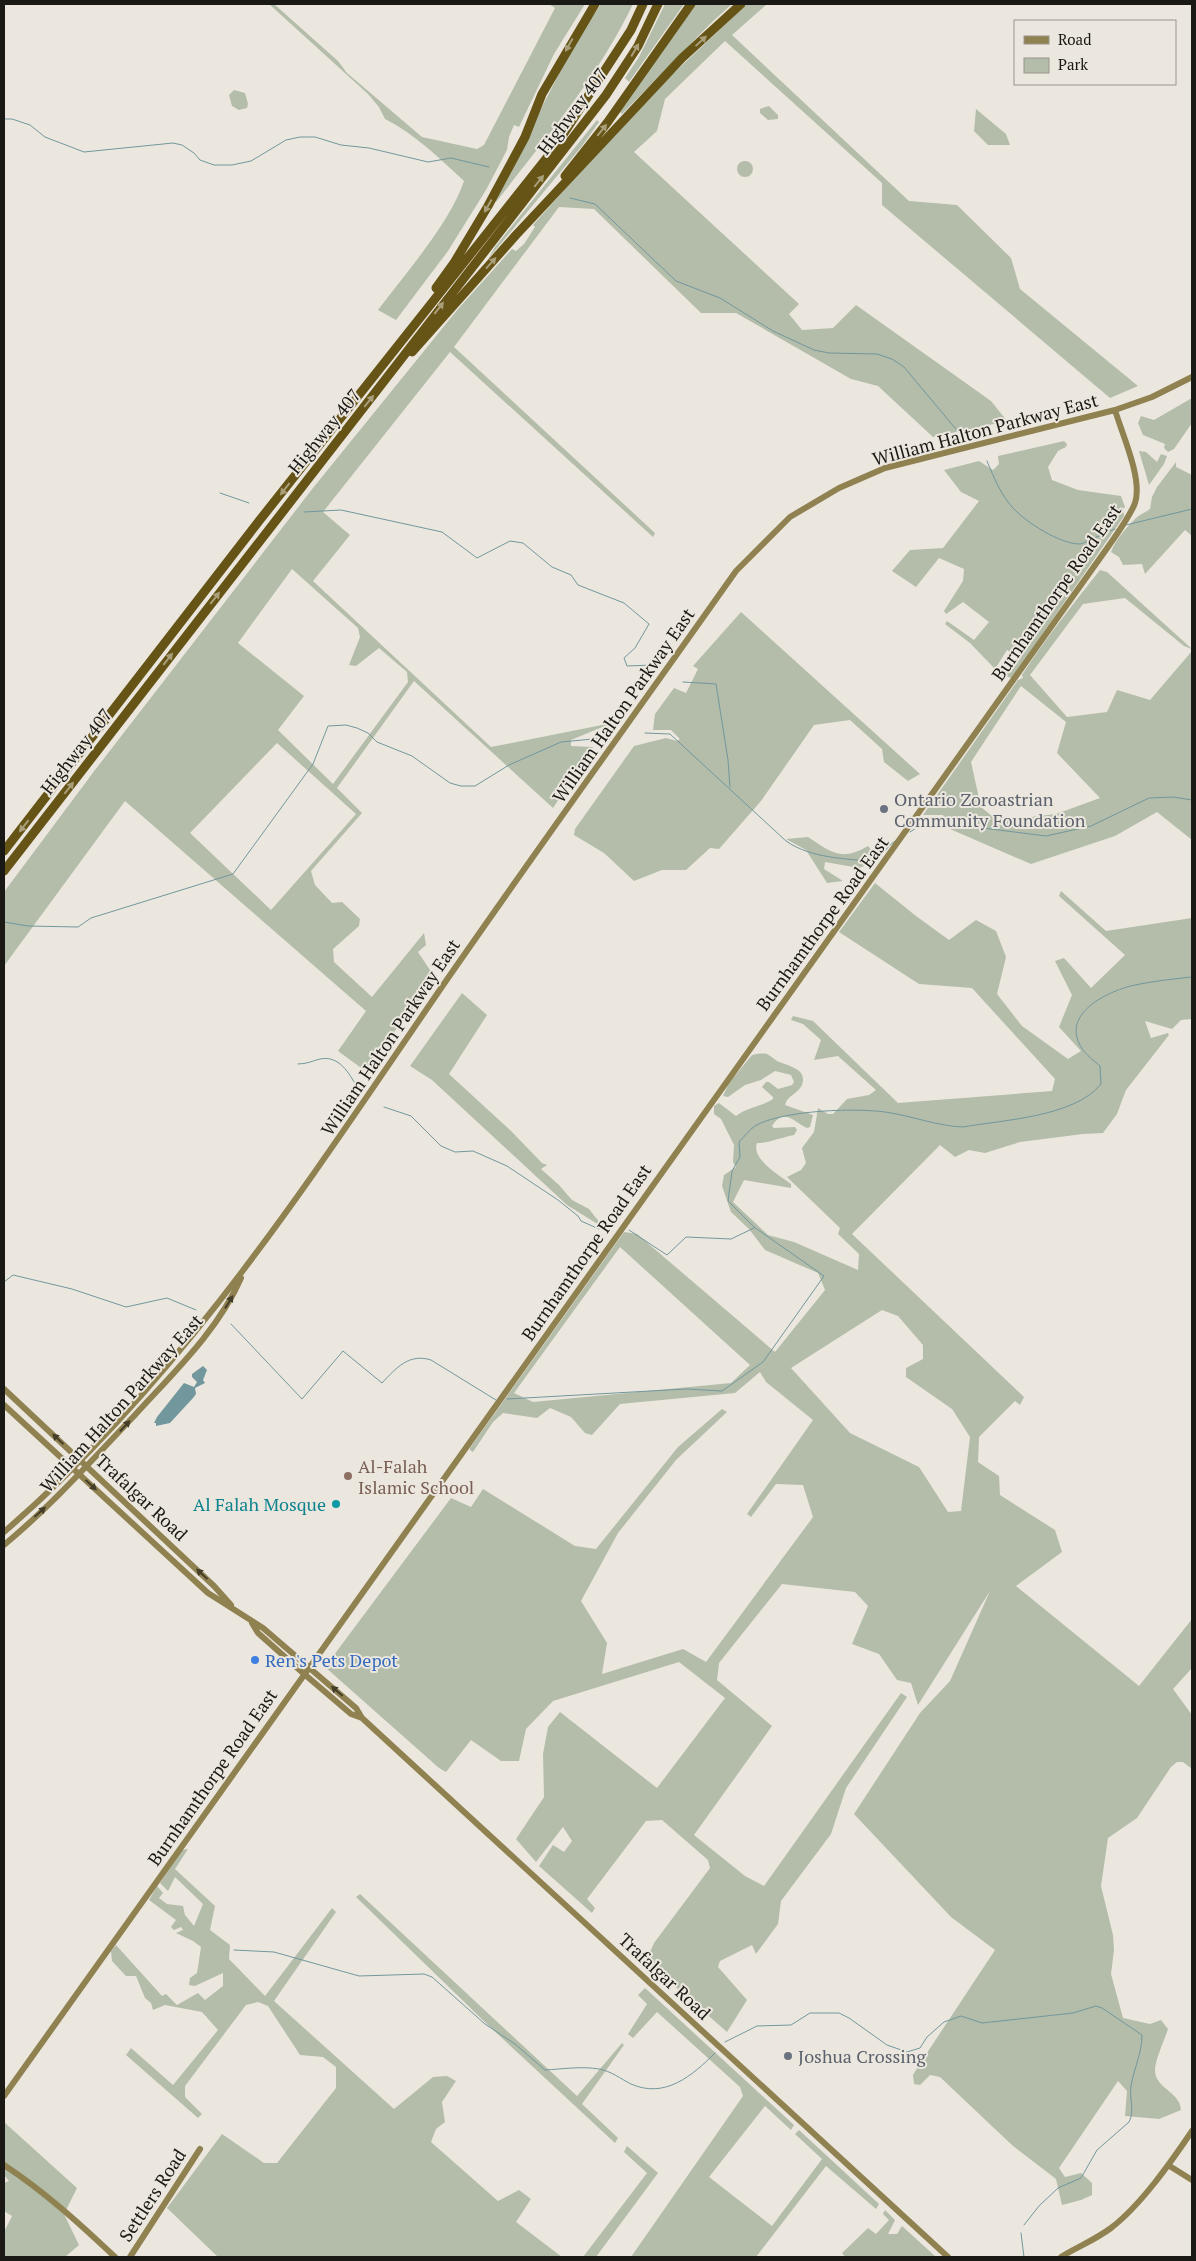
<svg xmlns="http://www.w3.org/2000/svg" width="1196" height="2261" viewBox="0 0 1196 2261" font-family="'PT Serif',serif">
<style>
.green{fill:#b3bdaa;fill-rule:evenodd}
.water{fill:#72979d}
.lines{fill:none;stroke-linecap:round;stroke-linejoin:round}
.stream{stroke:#72979d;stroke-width:1}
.secondary{stroke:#908151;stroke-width:6}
.highway{stroke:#665417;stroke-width:9}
.oneway{fill:#a99e7a}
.oneway2{fill:#433d2a}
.worship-dot{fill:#6b7280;stroke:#ece7de;stroke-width:2}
.education-dot{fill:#8d6e63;stroke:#ece7de;stroke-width:2}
.culture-dot{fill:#0f9aa8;stroke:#ece7de;stroke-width:2}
.shop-dot{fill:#3f7fe0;stroke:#ece7de;stroke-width:2}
.labels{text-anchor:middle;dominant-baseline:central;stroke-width:4;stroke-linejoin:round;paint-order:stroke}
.street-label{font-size:18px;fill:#1a1915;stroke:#ece7de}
.worship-label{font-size:18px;fill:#5b616d;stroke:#ece7de;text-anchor:start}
.education-label{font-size:18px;fill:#785e54;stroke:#ece7de;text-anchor:start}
.culture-label{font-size:18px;fill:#0d838f;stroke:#ece7de;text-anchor:end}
.shop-label{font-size:18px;fill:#366cbe;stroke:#ece7de;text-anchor:start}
</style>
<rect width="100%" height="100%" fill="#ece7de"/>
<path class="green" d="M269 4H274L338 61 347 73 422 137 477 149 484 145 555 8 549 4H585L554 54 519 127 514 125 509 137 507 150 486 190 448 251 396 320 378 310C405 274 450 223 464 181 439 158 415 134 385 119L379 107 368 94Z
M601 4H633C598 77 545 139 496 202L495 198 578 37Z
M665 4H684L629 82 625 78 639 57Z
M696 4H732L711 23 622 114 619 111Z
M747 4H767L732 35 909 201 957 205 1011 258 1020 289 1138 386 1110 398 882 205V183L725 41 665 99 657 131 634 152 799 304 789 314 802 330 833 328 856 305 991 401 1007 421 933 437 878 386 851 379 736 313H701L594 209 559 207 454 347 655 533 653 537 450 352 323 512 350 535 313 581 491 747 612 723 571 740V746L593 747 553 808 414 681 337 788 362 813 311 871 315 885 332 903 342 902 360 919 359 926 333 949 334 962 372 997 424 933 426 945 418 952 436 979 364 1070 338 1051 366 1011 125 801 4 966V892L95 770 313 488 458 309 512 249 516 251 524 244 535 227 533 225 642 103ZM292 569 358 628 360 637 349 665 356 666 379 648 407 672 408 682 333 784 278 730 304 696 238 643ZM277 743 356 814 271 910 190 833Z
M234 90 245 93 248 104 247 108 239 110 232 106 229 95Z
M769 106 778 115V119L768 120 760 113V109Z
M976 109 1006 134 1010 145H988L974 131Z
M597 120 599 122 582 146 488 259 495 247Z
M737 169a8 8 0 1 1 16 0a8 8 0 1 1-16 0Z
M1192 398V423L1174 449 1168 452 1164 448 1165 444 1143 435 1138 423 1141 416 1154 420Z
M1064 441 1067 444 1066 447 1058 451 1048 467 1052 480 1078 490 1121 496 1125 507 1123 509 1124 516 1012 678 1000 675V669L1012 665 1019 657 1007 650 995 669 970 643 945 624 947 621 974 640 989 622 963 602 946 614 944 611 963 581 964 569 939 558 916 587 892 571 910 550 943 548 979 501 961 492 944 470 979 461 993 470 999 464 998 456Z
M1139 451 1146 452 1157 462 1161 454 1167 456 1164 464 1149 485Z
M1176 462V467L1192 475V536L1185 530 1145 574 1142 564 1123 565 1119 557 1111 552C1115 540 1127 527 1136 518 1140 514 1145 513 1150 509L1152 497 1157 487Z
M1100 570 1107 572 1192 649 1184 646 1125 598 1083 604 1030 675 1067 717 1107 712 1117 690 1150 700 1192 651V840L1157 812 1115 836 1031 864 950 829 943 815H923L1018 680 1023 678 1022 675C1046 638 1073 604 1100 570ZM1021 686 1066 722 1057 753 1100 798 1056 814 998 821 981 807 971 762Z
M741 612 920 774 908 781 884 762 882 749 850 720 814 725 761 801 719 849 710 848 686 870H662L634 881 604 853 574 835 575 829 634 746 666 738 677 741 680 739 671 730H653L655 714 674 688 686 693 698 669 693 666Z
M808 837C831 852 841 862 868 846L879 860 859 868 825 862 824 869 843 881 827 883 806 850 786 839Z
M875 883 916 916 949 940 976 920 996 931 1006 957 997 994 1022 1026 1068 1059 1081 1051 1059 1027 1072 995 1055 961 1064 958 1091 988 1125 955 1059 896 1061 891 1106 931 1192 918V1019L1181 1020 1172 1029 1145 1021 1151 1038 1168 1033 1169 1035 1126 1090 1117 1114 1103 1133 1083 1134 1020 1142 985 1153 969 1150 955 1157 940 1145 852 1234 1024 1397 1020 1405 1015 1401 979 1437 978 1462 999 1476 1000 1495 1055 1530 1062 1552 1016 1586 1139 1686 1192 1619V1668L1173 1689 1192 1715V1769L1183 1762H1177L1171 1767 1137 1818 1108 1838 1101 1886 1113 1935 1114 1950 1111 1974 1123 2018 1150 2024 1161 2020 1168 2029C1165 2039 1155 2060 1155 2070 1155 2089 1180 2091 1181 2110L1159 2119 1125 2116 1127 2091 1118 2081 1059 2168 1065 2177 1081 2173 1092 2183V2195L1081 2200 1062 2205 1056 2179 1013 2146 940 2077 930 2075 920 2085 914 2084 913 2075 921 2062 995 1950 951 1917 854 1814 920 1713 950 1681 990 1591 918 1705 911 1683 897 1680 879 1654 852 1644 868 1606 855 1592 782 1584 719 1663 717 1680 772 1726 694 1835 745 1876 764 1886 901 1693 907 1697 846 1788 831 1834 781 1901 778 1924 756 1954 752 1945 720 1961 718 1967 747 2000 727 2032 646 1961 654 1943 710 1868 708 1860 662 1820 646 1821 587 1899 595 1908 592 1913 539 1866 553 1845 564 1852 572 1841 563 1827 536 1862 516 1839 544 1797 543 1754 548 1727 560 1712 657 1788 725 1698 679 1662 553 1701 526 1729 519 1761H501L471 1740 446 1772 439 1768 325 1667 451 1498 471 1507 483 1489 575 1546 596 1549 678 1447 722 1409 727 1412 676 1460 618 1533 581 1601 607 1643 602 1674 683 1649 706 1662 813 1517 803 1485 776 1484 751 1517 747 1514 813 1420 766 1382 760 1372 735 1393 620 1404 592 1435 585 1433 571 1417 550 1408 537 1418 503 1413 493 1422 473 1452 470 1450V1448L624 1232 637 1234 775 1352 825 1290 818 1273 765 1250 749 1229 731 1212 722 1186 724 1175 736 1167 733 1162 734 1145 721 1119 714 1114V1106L719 1103 736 1116C747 1107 761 1107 773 1099V1097L762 1087 766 1082H769L778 1089 792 1085 794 1082 791 1075 775 1071 761 1080 745 1085 728 1097 723 1096 729 1083 752 1055C756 1054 763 1053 767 1054 771 1056 774 1059 777 1061 787 1066 808 1068 802 1085 798 1094 787 1095 785 1105L813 1115 810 1127 807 1128C794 1122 784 1107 772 1126L774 1128 795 1127 797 1130 794 1135C783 1137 765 1144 757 1143 751 1159 779 1175 791 1184V1188L744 1180 733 1202 768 1235 794 1242 858 1270 859 1254 838 1234 840 1228 787 1177 801 1170 806 1163 802 1148 814 1132 818 1108 828 1114H833L847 1099 869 1095 876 1090 838 1056 814 1060 821 1040 803 1024 791 1020 793 1016 813 1021 898 1103 1052 1091 1055 1079 972 988 919 984 839 932ZM620 1247 750 1365 731 1383 533 1402 514 1393ZM882 1310 898 1316 923 1345V1359L906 1368V1377L952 1409 970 1437 961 1511 948 1512 919 1467 850 1433 791 1368Z
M462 993 487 1015 449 1074 511 1131 542 1163 547 1165 541 1169 559 1185 572 1200 589 1209 604 1228 567 1205 432 1080 410 1066Z
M188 1849 175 1869 215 1906 210 1930 230 1945 229 1959 265 1996 332 1908 336 1912 274 2001 394 2109 433 2077 447 2076 456 2081 442 2102 445 2122 436 2129 431 2142 498 2201 519 2190 531 2199 516 2222 562 2257H218L167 2208 222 2134 264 2163H277L336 2088V2067L323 2057 300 2055 268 2006 258 2002 246 2005 185 2086V2097L202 2114 198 2118 126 2055 131 2048 173 2085 218 2030 202 2012 165 2005 153 2010 151 2003 145 1998 136 1976H126L112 1961 111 1951 116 1945 162 1996 166 1994 177 2005 198 1993 205 2000 223 1986V1973L195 1986 189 1985 190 1978 197 1973 201 1947 193 1941 176 1933 183 1930 181 1927 174 1930 171 1927 176 1920 149 1900 157 1886 163 1893 159 1898 167 1904 183 1906 185 1915 194 1926 203 1904 175 1877 168 1891 160 1883 182 1850Z
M360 1894 577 2096 622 2043 624 2045 582 2104 618 2138 615 2143 489 2026 356 1897Z
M645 1988 794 2125 791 2130 765 2106 709 2177 772 2226 822 2159 795 2134 799 2130 879 2204 876 2209 826 2166 756 2257H631L743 2096 740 2087 657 2012 633 2038 628 2034 647 2004 638 1995Z
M4 2122 77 2188 64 2214 79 2245 65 2257 4 2256V2232L12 2216 4 2211V2183L9 2181 4 2175Z
M627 2146 658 2173 596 2257H583L647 2173 624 2152Z
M885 2210 895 2220 888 2234H897L902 2226 936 2257H845L842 2253 868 2228 876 2234 889 2220 883 2214Z"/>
<path class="water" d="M203 1366 207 1370 203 1380 205 1383 195 1388 196 1394 193 1398 170 1423 156 1426V1423H154L157 1417 184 1383 194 1387 197 1382 192 1377V1374Z"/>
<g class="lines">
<path class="stream" d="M4 119H12L30 125 45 137 84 152 173 143 182 145 194 153 200 160 214 165H232L251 161 286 140 300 137H315L341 145 369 148 428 162 451 158 489 167
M570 198 595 204 676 281 720 298 773 331 814 350 829 353 877 354 892 359 904 367 960 434
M987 461C994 478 1001 495 1013 508 1027 523 1060 544 1080 544 1083 544 1108 531 1115 529
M220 493 249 503
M304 512 341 510 442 532 477 558 510 541 523 543 552 567 571 575 578 585 624 603 649 624 635 648 624 658 627 666 653 665
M1126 525 1192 509
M683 682 716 684 728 760 730 787
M645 733 670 734 786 841C812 859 845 858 875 862L890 845 895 841
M910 832 929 820 949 817 967 826 1046 836 1091 826 1149 798 1173 797 1192 800
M4 922 28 926 78 927 91 918 233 874 313 764 328 726 346 725 357 728 368 733 377 742 412 756 450 783 461 786H475L509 765 561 742 604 738
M298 1064C307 1064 312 1061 320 1059 339 1055 349 1073 357 1087
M384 1107 411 1116 441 1146 455 1152 473 1151 507 1166 558 1200 578 1216 581 1221 599 1229
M629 1230 667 1255 686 1237 731 1239 754 1228
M4 1282 13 1275 72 1289 126 1307 167 1298 196 1310
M231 1324 302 1399 343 1351 382 1383C396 1368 409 1353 431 1360L496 1400
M507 1399 686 1389 722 1391 763 1362 824 1276 754 1227 728 1201 732 1171 740 1157 739 1142C744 1137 749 1130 755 1126 781 1110 861 1107 891 1113 915 1117 938 1126 963 1127 1002 1120 1075 1117 1101 1084L1100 1066C1092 1059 1083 1053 1079 1043 1064 1011 1111 990 1135 985 1154 981 1173 979 1192 977
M234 1950 274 1952 359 1976 424 1974 432 1977 485 2024 515 2044 545 2070C562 2069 582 2066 599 2069 611 2071 621 2079 631 2084 665 2099 692 2076 715 2053
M725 2042 757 2026 791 2025 810 2013H839L849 2018 887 2045 907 2052 920 2048 927 2037 944 2022 961 2016 982 2023 1073 2013 1096 2006 1102 2008 1142 2035C1142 2053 1134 2068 1131 2086 1129 2098 1135 2111 1129 2122L1097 2150 1081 2178 1058 2188 1039 2206 1024 2225
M1021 2233 1024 2257"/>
<path class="secondary" d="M4 1389 214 1586 231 1605
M4 1405 208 1593 263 1628 356 1708 362 1718 948 2257
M4 1532C185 1376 314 1173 448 978 543 841 640 707 736 571L790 517 839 488 885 468 1115 410 1152 397 1192 377
M4 1545C51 1506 92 1460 134 1416 172 1374 218 1331 241 1278
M252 1623 258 1633 303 1673 351 1714 362 1718
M4 2096 1098 561C1108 547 1130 517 1135 503 1143 479 1122 434 1115 410
M4 2165C45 2192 80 2224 115 2257
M1168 2165 1192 2180
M130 2257 200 2149
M1061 2257C1077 2247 1095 2240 1111 2228 1141 2205 1171 2162 1192 2131"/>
<path class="highway" d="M565 176 607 123 691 4
M436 288 454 263 488 206 525 137 542 94 595 4
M412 352 516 235 682 58 741 4
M4 851 259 521 553 150 631 30 643 4
M4 871 606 95 638 46 658 4"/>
</g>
<defs><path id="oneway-solid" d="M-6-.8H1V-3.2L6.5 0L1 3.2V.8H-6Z" transform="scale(1.25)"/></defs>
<g class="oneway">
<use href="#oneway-solid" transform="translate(701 41) rotate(-43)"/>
<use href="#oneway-solid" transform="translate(569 45) rotate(119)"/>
<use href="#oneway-solid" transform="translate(635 50) rotate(-60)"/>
<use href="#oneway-solid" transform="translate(602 130) rotate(-51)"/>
<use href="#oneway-solid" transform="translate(539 181) rotate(-51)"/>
<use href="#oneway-solid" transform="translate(488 206) rotate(119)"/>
<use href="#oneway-solid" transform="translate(491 263) rotate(-48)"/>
<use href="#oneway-solid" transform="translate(439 308) rotate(-52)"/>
<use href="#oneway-solid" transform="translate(369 401) rotate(-51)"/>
<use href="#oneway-solid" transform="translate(285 489) rotate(128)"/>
<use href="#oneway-solid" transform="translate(215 598) rotate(-52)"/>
<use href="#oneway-solid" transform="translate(168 659) rotate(-52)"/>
<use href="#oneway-solid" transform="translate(69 788) rotate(-52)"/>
<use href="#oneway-solid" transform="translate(24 826) rotate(128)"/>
</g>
<g class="oneway2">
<use href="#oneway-solid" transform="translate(229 1302) rotate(-58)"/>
<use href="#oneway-solid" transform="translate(125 1426) rotate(-47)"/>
<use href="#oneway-solid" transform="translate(58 1439) rotate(-137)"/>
<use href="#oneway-solid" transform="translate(91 1485) rotate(43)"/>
<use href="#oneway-solid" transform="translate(40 1512) rotate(-42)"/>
<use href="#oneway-solid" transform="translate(202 1574) rotate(-137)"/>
<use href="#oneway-solid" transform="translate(337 1691) rotate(-139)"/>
</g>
<g class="worship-dot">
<circle cx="884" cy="809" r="5"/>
<circle cx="788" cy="2056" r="5"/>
</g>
<circle class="education-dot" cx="348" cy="1476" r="5"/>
<circle class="culture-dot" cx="336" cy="1504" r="5"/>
<circle class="shop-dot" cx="255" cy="1660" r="5"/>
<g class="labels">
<g class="street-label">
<text transform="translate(572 111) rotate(-53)">Highway 407</text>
<text transform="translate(985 429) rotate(-15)">William Halton Parkway East</text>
<text transform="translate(324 431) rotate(-51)">Highway 407</text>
<text transform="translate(1056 592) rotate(-55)">Burnhamthorpe Road East</text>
<text transform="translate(623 705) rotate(-55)">William Halton Parkway East</text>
<text transform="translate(76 751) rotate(-52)">Highway 407</text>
<text transform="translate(822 923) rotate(-54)">Burnhamthorpe Road East</text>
<text transform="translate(390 1037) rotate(-56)">William Halton Parkway East</text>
<text transform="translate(586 1252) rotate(-55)">Burnhamthorpe Road East</text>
<text transform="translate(121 1403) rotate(-48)">William Halton Parkway East</text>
<text transform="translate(142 1497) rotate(43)">Trafalgar Road</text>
<text transform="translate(212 1777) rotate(-55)">Burnhamthorpe Road East</text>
<text transform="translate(665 1976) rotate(43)">Trafalgar Road</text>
<text transform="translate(152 2195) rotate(-57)">Settlers Road</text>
</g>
<g class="worship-label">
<text x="894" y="799">Ontario Zoroastrian<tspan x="894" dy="21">Community Foundation</tspan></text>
<text x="798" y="2056">Joshua Crossing</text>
</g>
<g class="education-label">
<text x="358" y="1466">Al-Falah<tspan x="358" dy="21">Islamic School</tspan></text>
</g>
<g class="culture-label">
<text x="326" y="1504">Al Falah Mosque</text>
</g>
<g class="shop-label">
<text x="265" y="1660">Ren's Pets Depot</text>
</g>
</g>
<rect width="1196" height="2261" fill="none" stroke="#1a1915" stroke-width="10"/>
<rect x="1014" y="20" width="162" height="65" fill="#ece7de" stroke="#98958e"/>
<rect x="1024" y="36" width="25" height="8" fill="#908151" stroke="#98958e"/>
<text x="1058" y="45" font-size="15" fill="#1a1915">Road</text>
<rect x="1024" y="58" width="25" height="15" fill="#b3bdaa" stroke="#98958e"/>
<text x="1058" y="70" font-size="15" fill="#1a1915">Park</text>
</svg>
